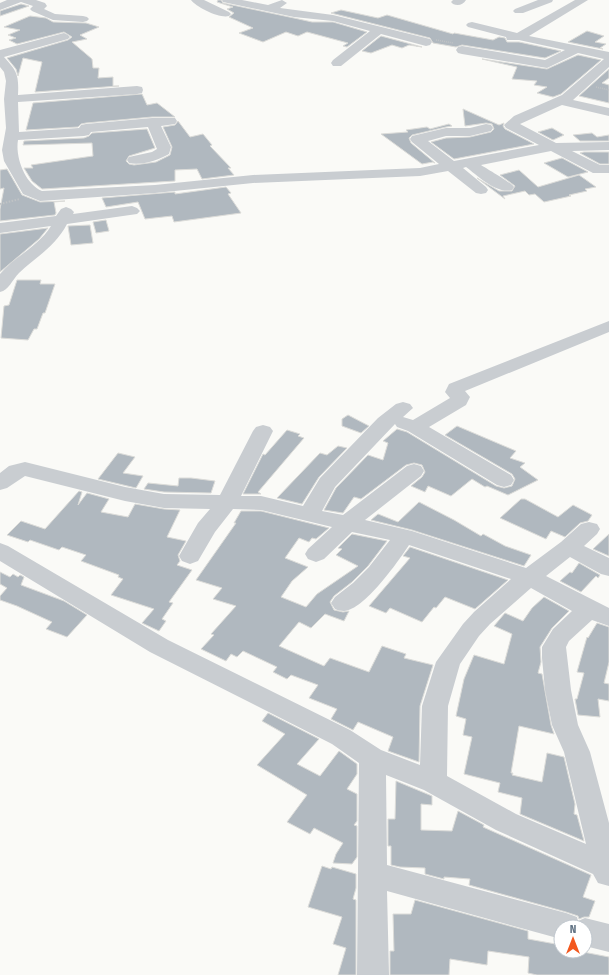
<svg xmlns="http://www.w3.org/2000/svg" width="609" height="975" viewBox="0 0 609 975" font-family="'Fira Sans Condensed',sans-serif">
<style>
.building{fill:#b0b8bf;stroke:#dcdcd9}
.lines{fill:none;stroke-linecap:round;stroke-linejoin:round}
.path-far1{stroke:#c0c3c5;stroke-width:1.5;stroke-dasharray:1 1;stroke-linecap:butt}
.path{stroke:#c0c3c5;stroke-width:2;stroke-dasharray:1.5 1.5;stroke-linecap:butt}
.minor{fill:#c9cdd1;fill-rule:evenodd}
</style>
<rect width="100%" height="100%" fill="#fafaf7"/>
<path class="building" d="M218 0H221L223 3 294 18 312 22H333L367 32 347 47 343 46 348 43 307 32 298 36 286 32 263 42 239 33 253 28 229 17 234 13 227 9 233 7 217 2Z
M21 4 29 6 0 16V11Z
M341 10 378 18 387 15 453 34 454 33 493 40 499 37 505 38 507 42H519L561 51 545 58 462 45 456 47 433 43 430 38 331 13Z
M30 16 46 18 53 22 86 23 99 27 80 35 87 39 72 42 92 59 93 68H99L98 78 113 77V86H119L35 92 42 62 23 58 18 76 16 69 7 58 68 40 72 37 64 32 17 44 9 40 16 38 8 35 20 30 4 27Z
M587 31 604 36 595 42 606 44 600 48 603 49 568 42Z
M381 36 422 47 409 45 402 48 392 45 371 53 362 51Z
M578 55 601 60 561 94 553 97 537 93 547 87 534 85 537 81 512 79 517 67 482 59 547 69Z
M609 69V78L602 83 609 85V103L579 96Z
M142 94 147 105 157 103 175 117H152L86 123 81 124 78 127 26 130 33 103Z
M463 109 499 125 504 123 503 126 505 129 534 144 454 159 431 142 446 138 470 137 491 132 494 129 492 124 486 123 465 126Z
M178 121 190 137 203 134 212 145 210 146 231 168H228L234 175 202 179 197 169 175 170V181L42 189 32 181 24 168H33L31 165 93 156 92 143 23 145 24 141 84 138 89 136 92 133 147 129 155 148 129 156 126 161 129 164 134 165 156 162 170 155 172 147 163 127 175 125Z
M449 124 452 126 446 127 412 135 409 138 411 143 435 163 433 162 422 164 381 134 408 132 406 130 427 127 430 129Z
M552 128 564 135 553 140 538 132Z
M592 133 597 137 609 135V141H580L573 135Z
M584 152H609V164H600L580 153Z
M562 158 588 172 568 177 544 163Z
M7 169 22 195 40 202 65 201 54 202 56 213 55 215 0 221V209L4 188 0 189V170Z
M519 170 538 187 579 175 596 187 585 189 587 191 569 195 571 196 544 202 535 194 529 195 525 191 503 196 505 199 477 178 499 191H512L515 186 500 175Z
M226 187 231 193 228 194 241 213 174 222 172 216 145 219 138 202 106 207 102 198 175 192V194Z
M106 220 109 231 96 233 93 222Z
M90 225 93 243 71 245 68 226Z
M48 228 39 239 0 272V234Z
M17 280H41L40 284H55L45 313H43L37 329H34L28 340 1 338 4 306 9 305Z
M348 415 369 426 361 433 342 426V419Z
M457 426 516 451 510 458 525 463 520 467 538 480 508 495 487 486 485 487 472 479 451 496 428 486 425 492 411 486 422 477 425 472 422 465 414 463 406 465 361 499 354 497 343 513 324 510 336 488 368 455 383 460 388 443 383 441 397 429 407 432 496 486 504 488 512 486 515 479 512 474 445 435Z
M287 430 300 434 298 436 304 438 258 492 261 494H243L263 454 265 455Z
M338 446 347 448 319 477 302 504 277 498 320 453 327 455Z
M118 453 135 457 123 473 143 476 136 488 98 479Z
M179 478H191L215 481 211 493 164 492 144 489 148 483 178 486Z
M79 491 82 492 78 505 87 493 109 499 101 512 128 517 135 504 164 509 180 510 167 537 186 541 178 555 180 561 177 565 192 570 169 602 173 603 162 619 166 621 159 631 142 623 154 609 111 595 123 579 118 577 119 575 81 561 86 555 62 547 59 550 30 540 28 542 7 535 21 521 45 529Z
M521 499H525L558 517 573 505 592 515 588 521 580 523 565 537 551 531 546 539 500 518Z
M419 502 454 520 481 536 483 534 505 546 531 555 524 566 412 530 371 520 378 514 398 522Z
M241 511H261L329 528 316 539 312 538 309 542 299 538 285 558 308 567 292 581 281 597 306 607 317 594 358 566 336 555 342 549 338 548 352 534 387 541 368 566 352 582 334 596 330 602 334 610 343 612 349 611 344 621 325 614 311 628 299 622 279 646 324 666 330 658 369 672 382 646 406 654 404 658 433 665 420 706 419 762 388 751 393 737 358 722 353 730 331 719 337 709 309 698 318 685 291 675 287 679 273 672 277 667 243 651 237 657 231 654 226 661 201 649 214 635 211 634 236 606 213 599 222 588 196 580 236 523H234Z
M609 534V556L593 549Z
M410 547 508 580 475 609 445 597 436 608 434 607 422 622 390 608 386 613 369 606 410 558 403 556Z
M579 563 600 575 598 578 596 576 581 592 560 581 570 572 572 573Z
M0 572 10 577 13 574 18 577 20 575 24 577 21 585 64 601 87 615 67 637 46 629 52 622 17 606 0 600V596L7 588 0 584Z
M544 597 569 611 552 628 540 647 541 662 538 673 542 674 551 725 554 734 519 726 511 773H513L512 775 542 782 547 753 564 757 575 804 574 814 577 815 584 841 520 814 522 798 498 792 500 783 464 774 472 737 463 735 466 719 456 716 464 679 474 655 504 664 512 634 494 626 505 613 523 621 532 608Z
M597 623 609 627V662L604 683 609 684V701L598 699 600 717 578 715 575 699H577L584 673 577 672 587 637 588 638Z
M268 713 319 739 297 764 320 776 339 751 357 764V774L347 789 357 794V821L354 825 357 826V857L352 864 333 863 336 854 343 843 314 828 310 834 287 822 307 795 257 765 285 734 262 721Z
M396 781 432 796V805L421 804V830L452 831 458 811 484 825 483 827 591 875 583 897 595 901 589 917H584L579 919 578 916 566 912 469 885 470 879 444 877V879L425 874V868L400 867 391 865V846H388V819H395Z
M322 866 331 869 332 867 356 874V888L353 899 356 900V975H338L346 948 333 944 342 917 308 907Z
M415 900 528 931V939L561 945V951H578L609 957V975H537L528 973 529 957 488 951 487 965 450 959 449 975H390V951H394L393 914H411Z"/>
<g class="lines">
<path class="path-far1" d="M436 40 453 43
M596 87 609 90"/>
<path class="path" d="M0 204 20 199"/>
<path class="minor" d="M7 0H36L45 3 47 6 44 9 55 14 83 16 87 17 89 19 87 21 83 22 53 20 32 11 30 9 33 6 21 2 0 10V3Z
M191 0H204L229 12 231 14 229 16C220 19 196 7 191 0Z
M222 0H242L268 5 282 0 287 3 280 8 333 15 430 39 432 42 430 45 426 46 381 34 341 66H333L331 63 333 60 370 31 333 21 294 17 223 2Z
M453 0H466C463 5 458 6 453 4L451 2Z
M538 0H553L552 2 523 13H515L513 11 515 9Z
M575 0H588L529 36 609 52V67L573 100 609 108V116L562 105 520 124 556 143 609 142V150L572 151 600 165H609V173H593L551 151 481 165C487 169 512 183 514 187L512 190C496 194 478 176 466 167L463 168 486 187 488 190 486 193 481 194 476 193 448 171 420 176 253 183 155 193 40 201 23 194 4 161 2 150 6 128 4 99 6 81 4 72 0 67V50L64 33 68 35 70 37 68 39 4 57C17 71 19 75 18 95L137 86 142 87 143 90 142 93 137 94 18 102 19 132 79 128 81 125 86 124 152 118H175L177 121 175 124 161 126 171 147 169 154C159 160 141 166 129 163L127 160 129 157 152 152 157 149 148 127 91 132 89 135 84 136 18 140C15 157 25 184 42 191L155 185 253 175 420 168 439 164 412 142 410 139 412 136 446 128H470L486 124 491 125 493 128 491 131 470 136H446L428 141 454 161 539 145 506 128 504 125 514 116 562 95 604 59 578 53 547 68 462 54 458 53 456 50 458 47 462 46 545 60 565 50 519 40H507L506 37 468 27 466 25 468 23 472 22 517 33Z
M132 206 137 208 140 211 137 214 67 224C55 247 37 256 19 273 12 280 9 290 0 292V274C15 256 38 247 51 226L0 233V223L56 216 61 209 66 207 71 209 74 212 73 214Z
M609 321V332L465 391 470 397 466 405 429 427 511 475 514 480 511 485 504 487 497 485 408 431 397 427 395 424 335 487 322 511 343 515 407 466 414 464 421 466 424 471 421 476 365 520 412 531 526 568 561 542 581 524 589 522 597 524 600 529 597 534 584 546 609 558V576L601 574 570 557 546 576 609 608V626L592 620 569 641 566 647 571 690 578 725 590 752 609 823V886L598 883 593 874 496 830 424 790 386 775 387 865 566 913 577 917 578 921 585 918 609 924V952L585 946V927H561V939L387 891 389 975H357L359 763 332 744 150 652 0 561V543L8 546 168 640 350 730 381 750 420 765 422 706 436 662 463 624 474 612 511 579 409 545C398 562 364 610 344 611 341 611 337 610 335 609L331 603 335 597 353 583 369 567 390 540 352 532 324 559 316 562 308 559 305 554 308 549 332 527 261 510 233 509 215 532 198 561 190 564 182 561 179 556 198 523 210 509 164 508 125 501 25 476 7 488 0 490V473L9 466 25 462 125 487 164 494 220 495 253 431 256 427 263 425 270 427 273 431 241 496H261L303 506 320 478 378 418 396 404 403 402 410 404 413 408 403 417 413 420 450 398 445 392 449 384ZM531 588 572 611 553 629 542 647V658L545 690 552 725 564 752 586 844 516 814 447 776 448 706 460 664 479 636 490 624Z"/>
</g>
<g transform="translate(573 939)"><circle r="19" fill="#ffffff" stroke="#c0c7ce"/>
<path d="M0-3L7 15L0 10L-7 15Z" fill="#f3581e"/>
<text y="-6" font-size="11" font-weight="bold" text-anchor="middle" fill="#627485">N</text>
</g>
</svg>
